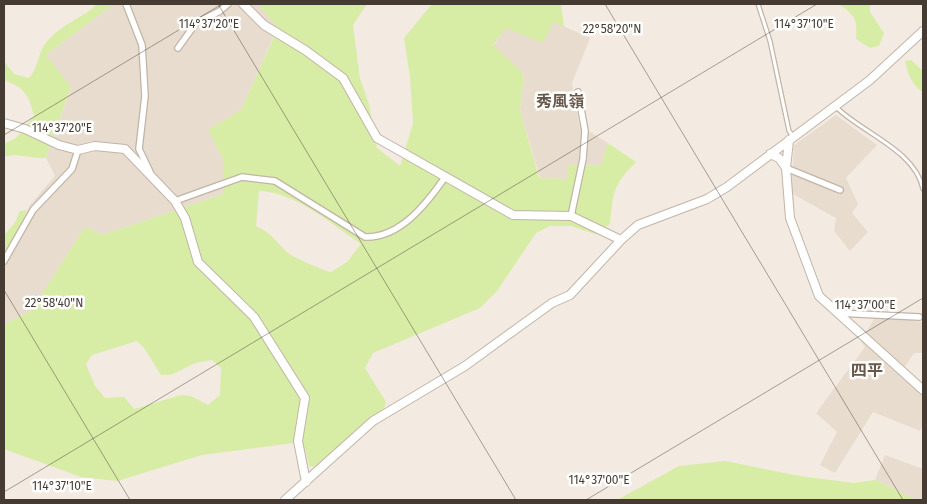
<svg xmlns="http://www.w3.org/2000/svg" width="927" height="504" viewBox="0 0 927 504" font-family="'Fira Sans','Noto Sans SC',sans-serif">
<style>
.residential{fill:#e8dccf}
.green{fill:#d7eca5;fill-rule:evenodd}
.lines{fill:none;stroke-linecap:round;stroke-linejoin:round}
.service-casing{stroke:#c2b4a7;stroke-width:5.5}
.minor-casing{stroke:#c2b4a7;stroke-width:8}
.tertiary-casing{stroke:#c2b4a7;stroke-width:10}
.service{stroke:#fff;stroke-width:3}
.minor{stroke:#fff;stroke-width:5.5}
.tertiary{stroke:#fff;stroke-width:8}
.ticks{fill:none;stroke:#453b32;stroke-width:1;stroke-opacity:0.45}
.labels{text-anchor:middle;dominant-baseline:central;stroke-width:5;stroke-linejoin:round;paint-order:stroke}
.quarter-label{font-size:16px;font-weight:bold;fill:#695748;stroke:#fff}
.ticks-label{font-size:12px;text-anchor:middle;fill:#453b32;stroke:#fff;stroke-width:5;stroke-linejoin:round;paint-order:stroke}
</style>
<rect width="100%" height="100%" fill="#f3ebe2"/>
<path class="residential" d="M114 4H258L278 27 241 110 208 130 223 159V194L102 235 85 227 31 311 4 324V262L30 205 55 176 46 158 71 88 46 55Z
M554 22 590 38 572 83 579 125 608 143 601 165 568 166 569 179 540 178 520 110 524 74 493 46 506 27Z
M836 115 877 145 846 178 858 204 852 213 868 232 850 251 834 231 836 218 791 193 794 145Z
M876 315 923 322V353H914L904 368 923 384V424L920 431 873 412 835 473 820 465 837 432 816 413 865 347 861 342Z
M885 455 923 469V500H916L875 480Z"/>
<path class="green" d="M96 4H114L46 55 71 87 46 158C31 159 17 152 4 157V144L16 138 34 116C29 95 25 88 4 80V61L14 74 29 78C37 69 37 60 42 49 52 30 75 21 92 9Z
M258 4H367L353 25 360 79 369 104 377 148 400 166 413 124 410 77 404 38 432 4H561L564 27 554 22 543 43 506 28 493 45 524 74 520 110 539 178 568 179V166L601 165 608 143 636 162C613 185 613 193 610 224L595 234 571 226H550L536 233 497 291 480 308 373 353 365 368 386 402 384 408 314 467 309 466 305 449 293 443 202 455 117 481 81 477 4 449V324L31 311 85 227 102 235 223 194V159L208 130 241 110 278 28ZM259 191C296 192 331 224 361 244L347 262 331 272C324 271 293 257 288 253 276 242 273 234 256 226ZM137 341 144 348 161 375H171L195 363 212 360 221 368 220 395 208 405 191 396 181 395 134 409 124 397 105 398 95 386 86 364 92 355Z
M838 4H870V12L884 33 879 46 870 48 856 39C858 19 854 14 838 4Z
M911 60 923 71V93C912 84 908 75 905 61Z
M27 210 4 262V235L14 224 20 211Z
M725 461 800 476 854 483 875 480 916 500H617L679 466Z"/>
<g class="lines">
<g class="service-casing">
<path id="service" d="M758 4 770 41 789 131 793 136
M836 107C862 133 915 150 923 189"/>
</g>
<g class="minor-casing">
<path id="minor" d="M126 4 142 45 145 96 139 149 150 172
M178 48 196 23 220 11 228 4
M786 168 840 190
M175 201 242 177 275 181 365 237C401 238 427 203 446 176
M571 216 583 159 585 131 578 92
M4 261 33 210 72 169 78 150
M837 313 919 317"/>
</g>
<g class="tertiary-casing">
<path id="tertiary" d="M243 4 264 25 305 50 343 78 377 138 513 215 571 216 621 240
M4 123 25 129 59 145 78 150 95 146 125 149 175 201 185 218 198 262 254 317 305 398 298 441 306 482
M789 140 786 168 790 218 819 296 923 390
M770 154 779 158 786 168
M285 500 373 421 465 366 552 303 570 295 621 240 638 225 707 199 727 187 870 80 923 31"/>
</g>
<use href="#service" class="service"/>
<use href="#minor" class="minor"/>
<use href="#tertiary" class="tertiary"/>
</g>
<path class="ticks" d="M218 4 516 500M605 4 903 500M4 135 222 4M4 290 130 500M4 492 817 4M586 500 923 298"/>
<g class="labels">
<g class="quarter-label">
<text x="560" y="101">秀風嶺</text>
<text x="867" y="370">四平</text>
</g>
</g>
<g class="ticks-label">
<text x="209" y="28">114°37'20"E</text>
<text x="804" y="28">114°37'10"E</text>
<text x="612" y="33">22°58'20"N</text>
<text x="62" y="132">114°37'20"E</text>
<text x="54" y="307">22°58'40"N</text>
<text x="865" y="309">114°37'00"E</text>
<text x="599" y="484">114°37'00"E</text>
<text x="62" y="490">114°37'10"E</text>
</g>
<rect width="927" height="504" fill="none" stroke="#453b32" stroke-width="10"/>
</svg>
